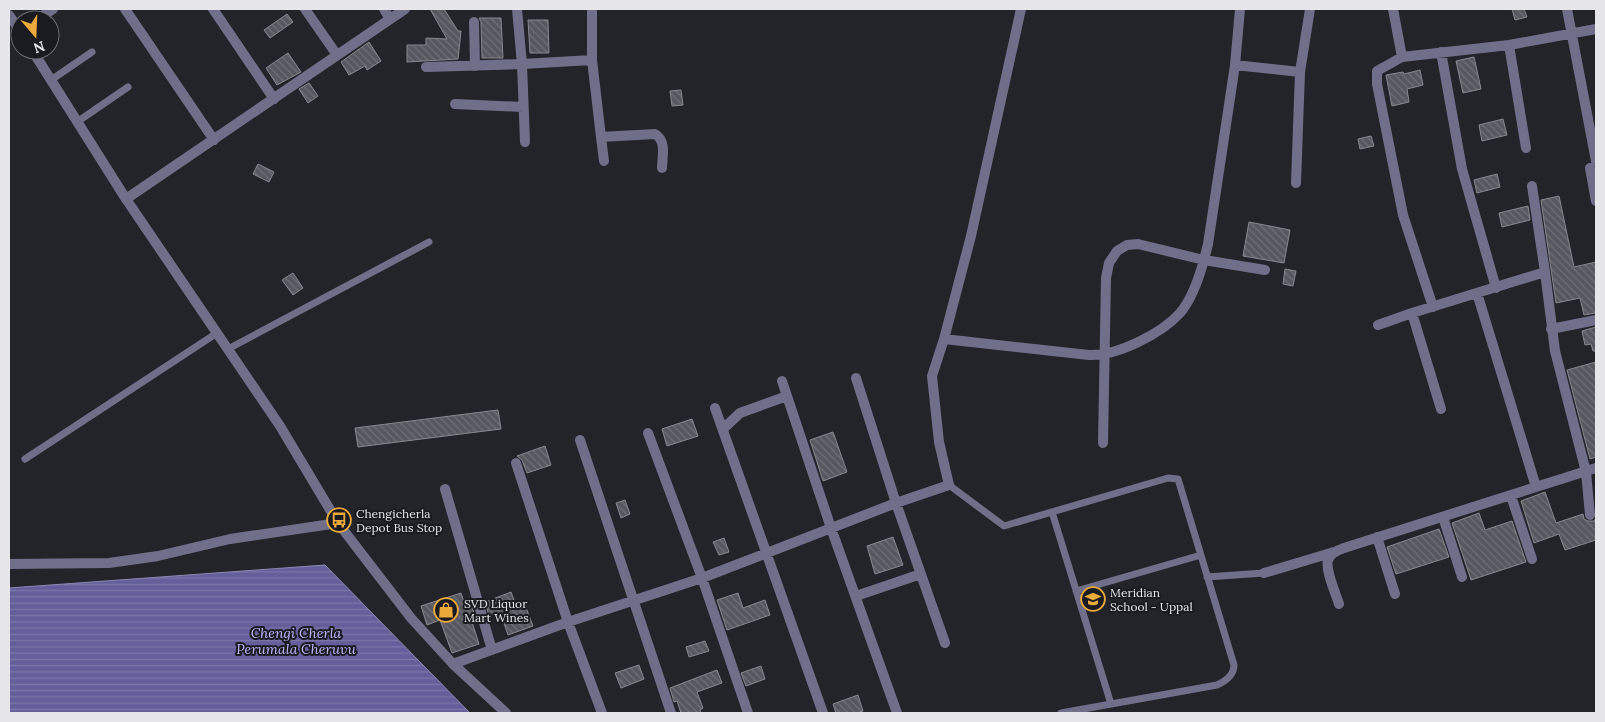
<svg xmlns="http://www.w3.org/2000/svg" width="1605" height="722" viewBox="0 0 1605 722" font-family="Lora,serif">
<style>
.water{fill:url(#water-rules);stroke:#8b88b3}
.building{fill:url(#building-back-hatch);stroke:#888891}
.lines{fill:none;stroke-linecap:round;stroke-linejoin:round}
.service{stroke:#706f8a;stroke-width:7}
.minor{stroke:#706f8a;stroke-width:10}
.tertiary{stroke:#706f8a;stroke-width:10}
.labels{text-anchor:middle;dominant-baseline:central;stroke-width:4;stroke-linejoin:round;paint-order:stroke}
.poi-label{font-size:12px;fill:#e6e6ea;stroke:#1a1a21;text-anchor:start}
.water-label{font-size:14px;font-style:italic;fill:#bcb8ff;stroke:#1a1a21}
</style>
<defs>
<pattern id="water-rules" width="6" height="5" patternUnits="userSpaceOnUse" patternTransform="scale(1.25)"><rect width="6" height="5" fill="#645f9b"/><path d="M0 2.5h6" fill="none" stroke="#7a76a9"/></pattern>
<pattern id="building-back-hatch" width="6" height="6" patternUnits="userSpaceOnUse" patternTransform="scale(1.25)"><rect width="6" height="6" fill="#57575f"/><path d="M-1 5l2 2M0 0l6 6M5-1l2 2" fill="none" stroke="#6f6f76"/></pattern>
</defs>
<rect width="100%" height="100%" fill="#23232a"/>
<path class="water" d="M325 565 470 713H9V588Z"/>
<path class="building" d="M430 9H444L458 31H461L458 59 407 62V45H426V38L447 39Z
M1512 9H1524L1527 17 1515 20Z
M287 14 293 22 270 38 264 30Z
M479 18H501L503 58H482L481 22Z
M528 20H548L549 53H530Z
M369 42 381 61 367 70 365 66 349 75 341 62Z
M288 53 301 72 277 85 266 68Z
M1474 57 1481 89 1463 93 1456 61Z
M1420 70 1423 85 1407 89 1409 102 1392 106 1386 75 1403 72 1404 74Z
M309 83 318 96 308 103 299 89Z
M681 90 683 105 672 106 670 91Z
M1503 119 1507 135 1482 141 1479 125Z
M1371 136 1374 146 1360 149 1358 139Z
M258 164 274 172 269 182 253 174Z
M1497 174 1500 187 1477 193 1474 180Z
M1559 196 1574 267 1596 262V313L1584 315 1580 298 1556 303 1541 200Z
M1528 206 1530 220 1502 227 1499 213Z
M1249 222 1290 230 1284 263 1243 256Z
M1285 269 1296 271 1293 286 1283 284Z
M293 273 303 288 293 295 282 280Z
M1596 327V351H1593L1591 344 1585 345 1582 331Z
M1596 362V457L1590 459 1567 370Z
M498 410 501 429 358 447 355 428Z
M692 419 698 436 667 446 662 429Z
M833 432 847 472 823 481 810 440Z
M545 446 551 465 527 473 522 460 517 456Z
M1545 492 1556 523 1583 514 1584 519 1588 521H1594L1596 518V540L1565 550 1559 534 1534 543 1521 501Z
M625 500 630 514 621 518 616 503Z
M1479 513 1485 530 1512 521 1526 562 1471 580 1452 523Z
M1439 529 1449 557 1396 574 1387 547Z
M893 537 903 565 875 574 867 546Z
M724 538 729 552 719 555 713 542Z
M511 592 517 608 525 605 533 626 508 635 500 612 489 616 485 602Z
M461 593 466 608 472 606 476 620 472 622 479 644 452 653 440 620 427 625 421 606Z
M738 593 743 608 765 600 770 615 727 630 717 600Z
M705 641 709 651 689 657 686 647Z
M639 665 644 679 621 688 615 673Z
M761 666 765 679 746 686 741 673Z
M717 670 722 683 697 692 703 708 700 710 701 713H681L677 701 674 702 670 688Z
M858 695 863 711 857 713H836L833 704Z"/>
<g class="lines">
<path class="service" d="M51 80 92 52
M77 122 128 87
M228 349 429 242
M25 459 217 333
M949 485 1004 526 1168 478 1178 479 1234 665C1234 675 1226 681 1217 685L1061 713
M1052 512 1111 704
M1207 577 1264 573
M1076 591 1201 555"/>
<path class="minor" d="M125 9 214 140
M213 9 274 99
M305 9 337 55
M384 9 390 19
M517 9 522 64 592 60
M592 9V60L601 137 655 134C667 141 662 157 662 168
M1240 9 1235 65 1208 244 1204 260 1265 270
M1393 9 1402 57
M1567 9 1596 161
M36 20 53 9
M474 22 475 66
M1509 45 1526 148
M1441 52 1462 169 1496 288
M1235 65 1300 72
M426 67 522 64 525 142
M455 104 523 107
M601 137 604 161
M1590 168 1596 201
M1296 183 1300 72 1310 9
M1532 186 1545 272
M126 199 405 9
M1477 293 1536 487
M1433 307 1403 215 1377 84V71L1402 57 1509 45 1596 29
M1412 313 1441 409
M1378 325 1412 313 1545 272 1555 351 1586 472 1590 515
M1551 329 1596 320
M944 339 1089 355C1117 356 1161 334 1180 313 1192 299 1199 278 1204 260L1138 244 1127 245 1117 251 1109 263 1106 278 1103 443
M856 378 896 503 945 643
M782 381 831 528 897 713
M715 408 823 713
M723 429 740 413 787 396
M648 433 702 578 748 713
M580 440 671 713
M516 463 568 622 602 713
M445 489 492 650
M1511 496 1532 559
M1443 517 1462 577
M1377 537 1395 594
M9 564 109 563 158 556 230 539 338 523
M1264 573 1334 552
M856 596 921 574
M1339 604C1336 594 1325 570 1328 560 1330 554 1338 550 1344 548L1596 468
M453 664 568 622 702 578 896 503 949 485 939 442 932 376 944 339 971 236 1021 9"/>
<path class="tertiary" d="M9 15 20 31
M32 50 126 199 280 426 338 523 411 618 453 664 506 713"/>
</g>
<defs>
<g id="bus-ring" transform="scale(1.25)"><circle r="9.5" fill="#1a1a21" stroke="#eba939" stroke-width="1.5"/><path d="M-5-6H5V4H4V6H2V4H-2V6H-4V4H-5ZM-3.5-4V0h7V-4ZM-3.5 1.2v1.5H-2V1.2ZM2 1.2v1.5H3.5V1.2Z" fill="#eba939"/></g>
<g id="school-ring" transform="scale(1.25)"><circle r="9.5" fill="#1a1a21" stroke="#eba939" stroke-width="1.5"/><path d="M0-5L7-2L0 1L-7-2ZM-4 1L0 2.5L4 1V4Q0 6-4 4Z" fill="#eba939"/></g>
<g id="shop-ring" transform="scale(1.25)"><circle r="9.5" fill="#1a1a21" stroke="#eba939" stroke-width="1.5"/><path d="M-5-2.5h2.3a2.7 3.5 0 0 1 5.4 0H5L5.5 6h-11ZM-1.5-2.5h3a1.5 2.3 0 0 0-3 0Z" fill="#eba939"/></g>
</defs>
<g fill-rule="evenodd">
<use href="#bus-ring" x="339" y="520"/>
<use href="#school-ring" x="1093" y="599"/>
<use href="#shop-ring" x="446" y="610"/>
</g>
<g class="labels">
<g class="poi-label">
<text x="356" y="513">Chengicherla<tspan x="356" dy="14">Depot Bus Stop</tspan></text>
<text x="1110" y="592">Meridian<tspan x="1110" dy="14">School - Uppal</tspan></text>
<text x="464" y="603">SVD Liquor<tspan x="464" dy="14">Mart Wines</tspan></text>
</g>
<g class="water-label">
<text x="296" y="633">Chengi Cherla<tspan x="296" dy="16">Perumala Cheruvu</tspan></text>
</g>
</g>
<rect width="1605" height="722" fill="none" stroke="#e6e6ea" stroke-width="20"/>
<g transform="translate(35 35) rotate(161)"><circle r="24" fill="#1a1a21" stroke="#6c6c71"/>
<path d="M0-4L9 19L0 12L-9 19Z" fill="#eba939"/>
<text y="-8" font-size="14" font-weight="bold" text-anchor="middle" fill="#e6e6ea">N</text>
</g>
</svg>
